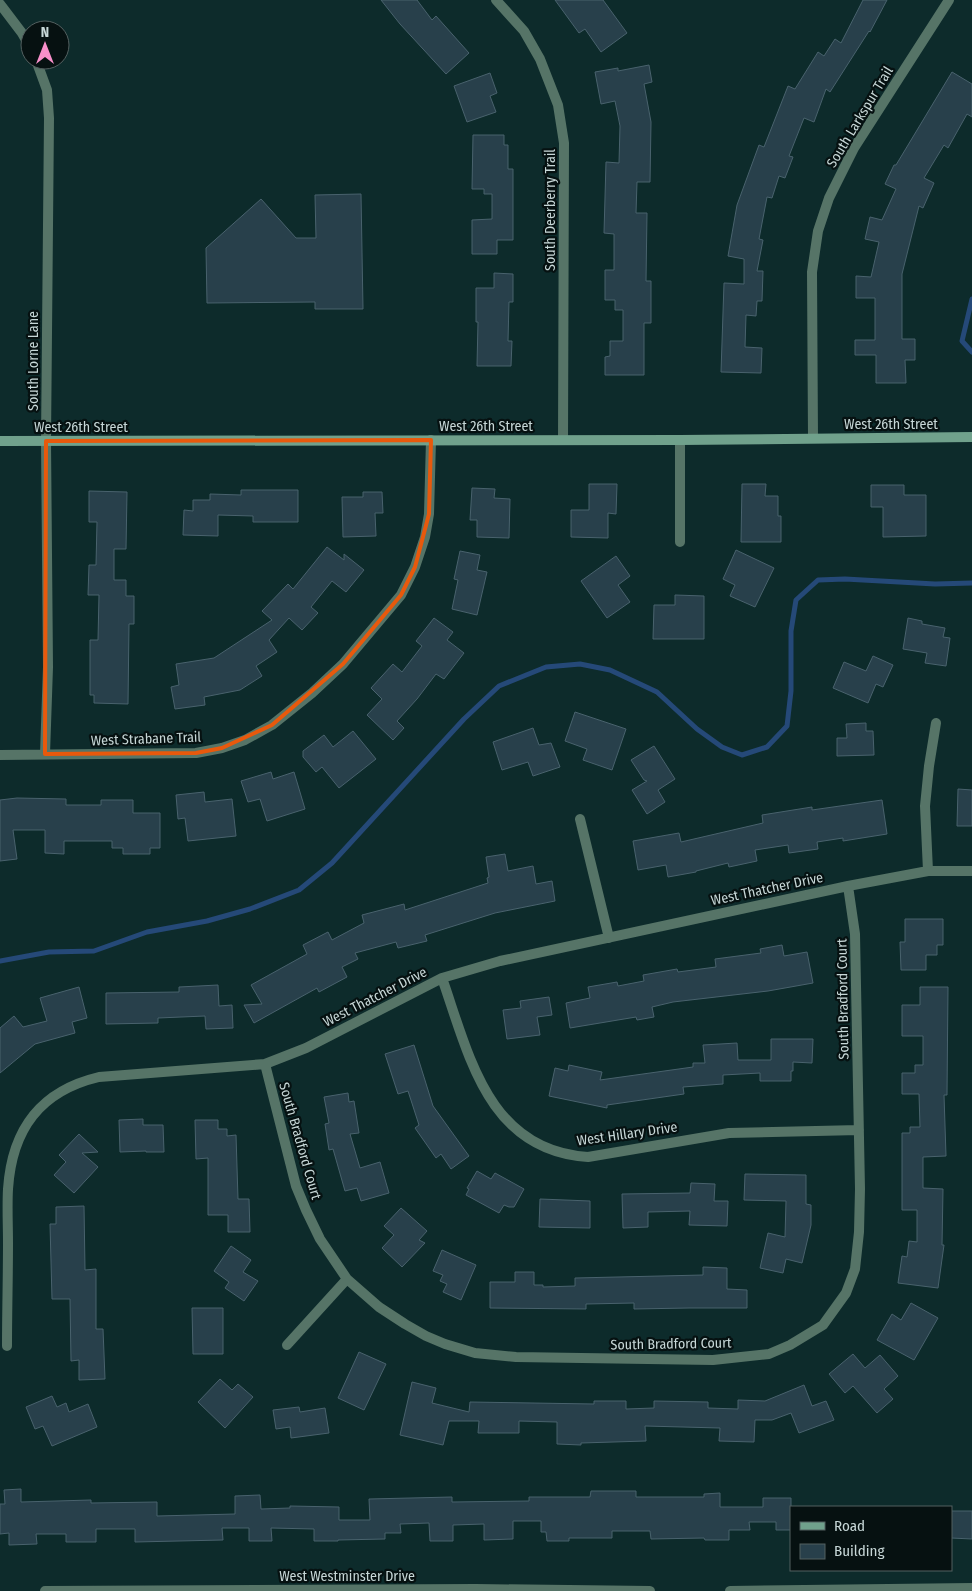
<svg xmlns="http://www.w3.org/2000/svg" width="972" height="1591" viewBox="0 0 972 1591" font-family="'Fira Sans Condensed',sans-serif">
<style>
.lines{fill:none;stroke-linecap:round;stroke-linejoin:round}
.stream{stroke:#254978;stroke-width:5}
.building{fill:#28404b;stroke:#49626d}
.minor{stroke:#567467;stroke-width:10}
.secondary{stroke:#70a18c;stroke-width:10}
.marked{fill:none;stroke:#e8590c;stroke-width:4;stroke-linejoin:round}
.labels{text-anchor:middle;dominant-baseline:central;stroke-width:4.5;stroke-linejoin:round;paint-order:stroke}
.street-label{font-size:14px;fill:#c7d7d7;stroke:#061111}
</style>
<rect width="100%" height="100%" fill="#0d2b2b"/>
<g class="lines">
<path class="stream" d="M972 299 962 341 972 352
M0 961 49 952 94 951 147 932 207 921 250 909 299 890 332 863 464 719 499 686 546 667 580 664 610 670 657 692 697 729 722 747 742 755 767 747 787 726 791 691V631L796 600 818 580 845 579 935 584 972 583"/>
</g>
<path class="building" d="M381 0H417L432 20 436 16 469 53 446 74 400 24Z
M555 0H603L627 33 601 52 585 29 579 33Z
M863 0H887L870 32 869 31 830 92 826 89 814 122 804 118 789 156 793 157 785 178 779 176 772 198 767 197 759 239 763 240 757 271H763L762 301H757L756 316 746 315 745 347 762 348 761 373 721 372 724 283 744 284V259L728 256 737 205 759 145 764 147 788 86 795 89 818 52 824 56 835 39 841 43Z
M649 65 652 82 644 84 651 122 650 182H637L636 213H647L646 281H651V323H644V375H605V357L610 356V341H623V310H615V300H605V270H614V234L604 233 606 162 619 163 620 126 615 101 601 104 595 72 618 68V71Z
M952 72 972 84V117L967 114 948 148 944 145 924 178 934 183 923 208 919 206 902 274V339H915V360H905L906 383H876V355H855V340H875V298H856V276L871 277 879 242 865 239 870 217 882 220 896 189 885 184 894 165H896Z
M490 73 497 93 490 96 496 112 467 122 454 86Z
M473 135H504V145H508V169H513V240H497V254H472V220L492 219V194H484V189H472Z
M361 194 363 309H315V302L207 303 206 248 261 199 296 238H316L315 195Z
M494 273 513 274V302H509L508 341H512L511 366H477L478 322H476V288H494Z
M589 484H617L616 514 608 513V538L571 537V510H589Z
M742 484H766L765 496H778V516H781V542H741Z
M871 485H904V495H926V536L883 537V507H871Z
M472 488 495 489 494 498 510 499 509 538 477 537V520H470Z
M241 490H298V522H253V516L218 515V536L183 535 184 510 193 511V500H210V494L241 495Z
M89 491 127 492 126 549H114V580H126V596H134V624H129L128 704 94 703V695H90V640H98L99 595H88L89 565H96L97 522H89Z
M363 492H382L383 513H375L376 536 343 537 342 497H363Z
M327 547 344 560V554L364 570 346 592 332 581 311 607 318 613 302 630 289 618 269 640 277 652 256 666 262 676 240 690 204 697 205 705 175 709 171 687 179 685 176 664 214 658 272 620 262 611 288 584 293 589Z
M736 550 774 568 755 607 730 596 735 585 723 579Z
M460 551 480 555 477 570 487 572 477 615 452 609 458 580 454 579Z
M616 556 630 576 618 585 630 602 607 618 581 581Z
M675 595 704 596V639H653L654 605H675Z
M434 618 453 632 447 640 464 653 444 679 436 674 417 699 397 721 404 728 393 740 367 715 382 699 371 688 393 664 402 672 422 646 416 641Z
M908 618 922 621V624L945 628 943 637 950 638 946 666 925 663 927 653 903 649Z
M873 656 893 665 883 687 876 684 868 703 833 688 844 662 866 671Z
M575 712 626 729 612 770 583 760 587 749 565 741Z
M866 723V731H873L874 755 837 756V738H847L846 724Z
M533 728 539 745 551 743 560 767 533 776 528 762 502 770 493 742Z
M353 731 376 759 339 788 322 767 316 772 303 757V751L324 735 333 747Z
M654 746 675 779 658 790 665 802 647 814 632 790 647 781 644 780 631 760Z
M271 772 273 779 294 772 305 809 267 821 260 799 248 802 241 781Z
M958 789 972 790V826H957Z
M204 792 205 802 232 799 236 836 188 841 185 818 178 819 176 795Z
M17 798 66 799V805H101V800H133V813H160V848H150V854H123V848H112V841H64V854L45 853V830H13L17 859 0 861V800Z
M882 800 887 834 843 841V838L817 842 818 849 789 853 788 845 755 850 757 861 729 867 728 863 696 871V872L668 877 666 865 638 870 633 841 679 833 681 842 763 823 762 815 812 807V810Z
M505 854 508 871 533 866 536 884 552 881 555 901 495 913 425 935 427 941 398 948 396 942 355 953 358 959 342 967 347 977 319 992 317 988 254 1023 244 1005 262 1004 251 985 307 954 303 945 328 932 332 940 364 923 362 915 404 904 405 910 488 883 487 878 489 877 486 857Z
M905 919H943V945H937V955H926V970H901L900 942H905Z
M782 945 784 956 807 952 813 983 768 991 673 1002 652 1007 654 1017 637 1020 636 1017 570 1028 566 1003 590 998 588 987 617 982 618 986 644 981 643 975 677 969 678 972 716 967 715 959 761 953 760 949Z
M218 985 219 1006 232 1005 233 1028 206 1029 205 1016 158 1018V1023L106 1024V993L179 992V987Z
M79 987 87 1018 72 1022 75 1033 35 1044 0 1073V1028L14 1016 23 1027 47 1021 40 998Z
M920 987H948L947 1095H944L946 1156 923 1157V1188L943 1189 942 1245H944L938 1288 898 1283 902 1256 907 1257 909 1241 917 1242V1210H902V1133H910V1127H920L919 1094H902V1073H915V1065H923V1036H902V1005H920Z
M549 997 552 1015 537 1017 540 1035 507 1039 503 1010 521 1008 520 1001Z
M771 1039H813L812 1063 793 1062V1071H791V1081H760V1073L723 1075V1084L683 1087 684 1094 607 1105V1108L549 1096 555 1068 568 1071 569 1065 602 1072 600 1080 693 1067V1063H705L703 1045 737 1043 738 1060H771Z
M414 1045 433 1106 469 1156 451 1169 441 1154 436 1158 415 1128 419 1125 408 1091 398 1094 385 1054Z
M348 1093 349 1102 354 1101 359 1133 350 1134 360 1168 380 1162 389 1193 361 1201 357 1188 345 1191 333 1149 329 1150 325 1124 329 1123 324 1097Z
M143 1119V1125H163L164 1152H146V1151L120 1152 119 1120Z
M195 1120H218V1129H227V1136L236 1135 238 1199H249L250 1232H228V1215H208V1158L196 1159Z
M79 1134 98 1152 82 1153 98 1167 74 1193 54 1175 66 1162 59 1155Z
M477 1171 491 1179 495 1173 524 1189 514 1207H509L504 1205 499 1213 466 1195 469 1189 467 1188Z
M745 1174 806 1175V1204L811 1205V1225L802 1263 786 1259 783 1273 760 1268 768 1233 785 1237 786 1201 744 1200Z
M691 1183 715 1184 714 1201H728L727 1226 689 1225 690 1211 648 1212V1227L623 1228 622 1194 690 1193Z
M540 1199 590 1201V1228L539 1227Z
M84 1206 85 1270 96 1269V1329H103L105 1379 79 1380V1360L71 1361 70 1299H52L50 1224H56V1207Z
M401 1208 427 1231 419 1240 425 1243 402 1267 382 1248 394 1235 384 1226Z
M231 1246 251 1260 243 1272 258 1281 244 1301 225 1288 229 1282 214 1271Z
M442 1250 476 1265 461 1300 443 1292 447 1284 440 1281 443 1275 433 1271Z
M703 1267 727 1268V1289L747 1290V1308H689L634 1309V1303L586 1304V1309L490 1308V1282H515V1272H534V1285H543V1287L575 1286V1278L703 1275Z
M911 1303 938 1318 914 1360 877 1340 892 1314 901 1320Z
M192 1308H223V1354H193Z
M359 1352 386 1364 364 1410 338 1398Z
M853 1354 865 1368 880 1355 898 1376 884 1389 893 1399 877 1413 853 1386 845 1393 829 1374Z
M220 1379 232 1390 238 1384 253 1397 225 1428 198 1402Z
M412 1382 436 1388 432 1403 469 1412 470 1402 594 1404V1401H626V1409L654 1408V1401L708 1402V1408L738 1409V1400L765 1401 804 1385 812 1406 826 1401 834 1420 799 1433 791 1413 772 1420H755L754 1442 719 1441 720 1428 645 1426 646 1441 581 1443V1445L557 1444V1422L519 1421V1433H478L479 1421H449L443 1445 400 1435Z
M52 1396 57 1407 66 1403 69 1412 88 1404 97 1427 52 1446 43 1426 35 1429 26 1407Z
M299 1407 300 1412 325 1408 329 1433 291 1438 290 1427 276 1429 273 1410Z
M21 1489V1502L91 1500V1503L157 1502V1516L235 1514V1496L260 1495 261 1509 290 1508V1506L339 1507V1520H370L369 1499 452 1497V1502L529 1501V1497H590L591 1491H636V1497H704V1494L720 1493V1507H763V1498H791V1530H776V1522H749L750 1530H729V1540H705L704 1538 651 1539 650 1531H612V1538H569V1541H547L546 1532H541V1521H513V1539L484 1540V1524L453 1525V1541H430L429 1523 400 1524 401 1533H385V1539L338 1540V1541H314V1529L271 1528 272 1541H249V1528H222L223 1540 135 1542V1529H96V1542H66V1534H36L37 1544 9 1545V1533L0 1534V1504H5L4 1490Z
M951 1511H972V1539L951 1538Z"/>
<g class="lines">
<path class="minor" d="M496 0 524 31 540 59 558 105 564 143 563 440
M0 4 22 33 30 47
M36 60 47 90 49 118 46 441 48 667 45 754
M813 438 812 272 818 231 829 198 854 148 949 0
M680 542V440
M0 755 196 753 222 748 245 740 272 725 312 693 343 664 401 595 415 567 425 537 429 514 431 440
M580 819 609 938
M928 871 925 806 929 766 936 723
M442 978C469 1055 488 1151 588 1157L729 1133 859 1130
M265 1064 296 1186 306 1210 320 1239 347 1279 379 1307 405 1324 426 1336 445 1344 475 1353 516 1357 713 1360 769 1354 790 1345 823 1325 846 1293 855 1269 859 1232 860 1189 855 934 848 886
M287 1345 347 1279
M7 1346C7 1312 8 1277 8 1243 8 1225 7 1207 8 1189 12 1129 40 1091 99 1077L265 1064 306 1048 442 978 500 961 848 886 928 871H972
M45 1591 476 1589 650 1591
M730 1591 972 1588"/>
<path class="secondary" d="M0 441 680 440 972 437"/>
</g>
<path class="marked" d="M431 440 429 514 415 567 401 595 343 664 272 725 222 748 196 753 45 754 46 441Z"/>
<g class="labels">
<g class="street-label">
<text transform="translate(860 117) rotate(-59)">South Larkspur Trail</text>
<text transform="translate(550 210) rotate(-90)">South Deerberry Trail</text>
<text transform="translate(33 361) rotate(-90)">South Lorne Lane</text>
<text x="891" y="424">West 26th Street</text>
<text x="486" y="426">West 26th Street</text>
<text x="81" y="427">West 26th Street</text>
<text transform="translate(146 739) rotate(-2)">West Strabane Trail</text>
<text transform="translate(767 889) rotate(-12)">West Thatcher Drive</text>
<text transform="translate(375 997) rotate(-27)">West Thatcher Drive</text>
<text transform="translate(843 999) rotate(-91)">South Bradford Court</text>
<text transform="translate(627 1134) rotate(-8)">West Hillary Drive</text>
<text transform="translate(300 1141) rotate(74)">South Bradford Court</text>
<text transform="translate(671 1344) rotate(-1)">South Bradford Court</text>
<text x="347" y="1576">West Westminster Drive</text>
</g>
</g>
<rect x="790" y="1506" width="162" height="65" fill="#061111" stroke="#536060"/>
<rect x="800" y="1522" width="25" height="8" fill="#70a18c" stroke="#536060"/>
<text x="834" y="1531" font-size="15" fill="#c7d7d7">Road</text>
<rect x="800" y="1544" width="25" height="15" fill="#28404b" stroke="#536060"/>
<text x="834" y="1556" font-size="15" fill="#c7d7d7">Building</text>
<g transform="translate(45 45)"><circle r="24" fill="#061111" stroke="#536060"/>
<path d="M0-4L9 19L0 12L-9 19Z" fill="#f890ca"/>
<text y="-8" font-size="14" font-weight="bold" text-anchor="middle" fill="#c7d7d7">N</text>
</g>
</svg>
